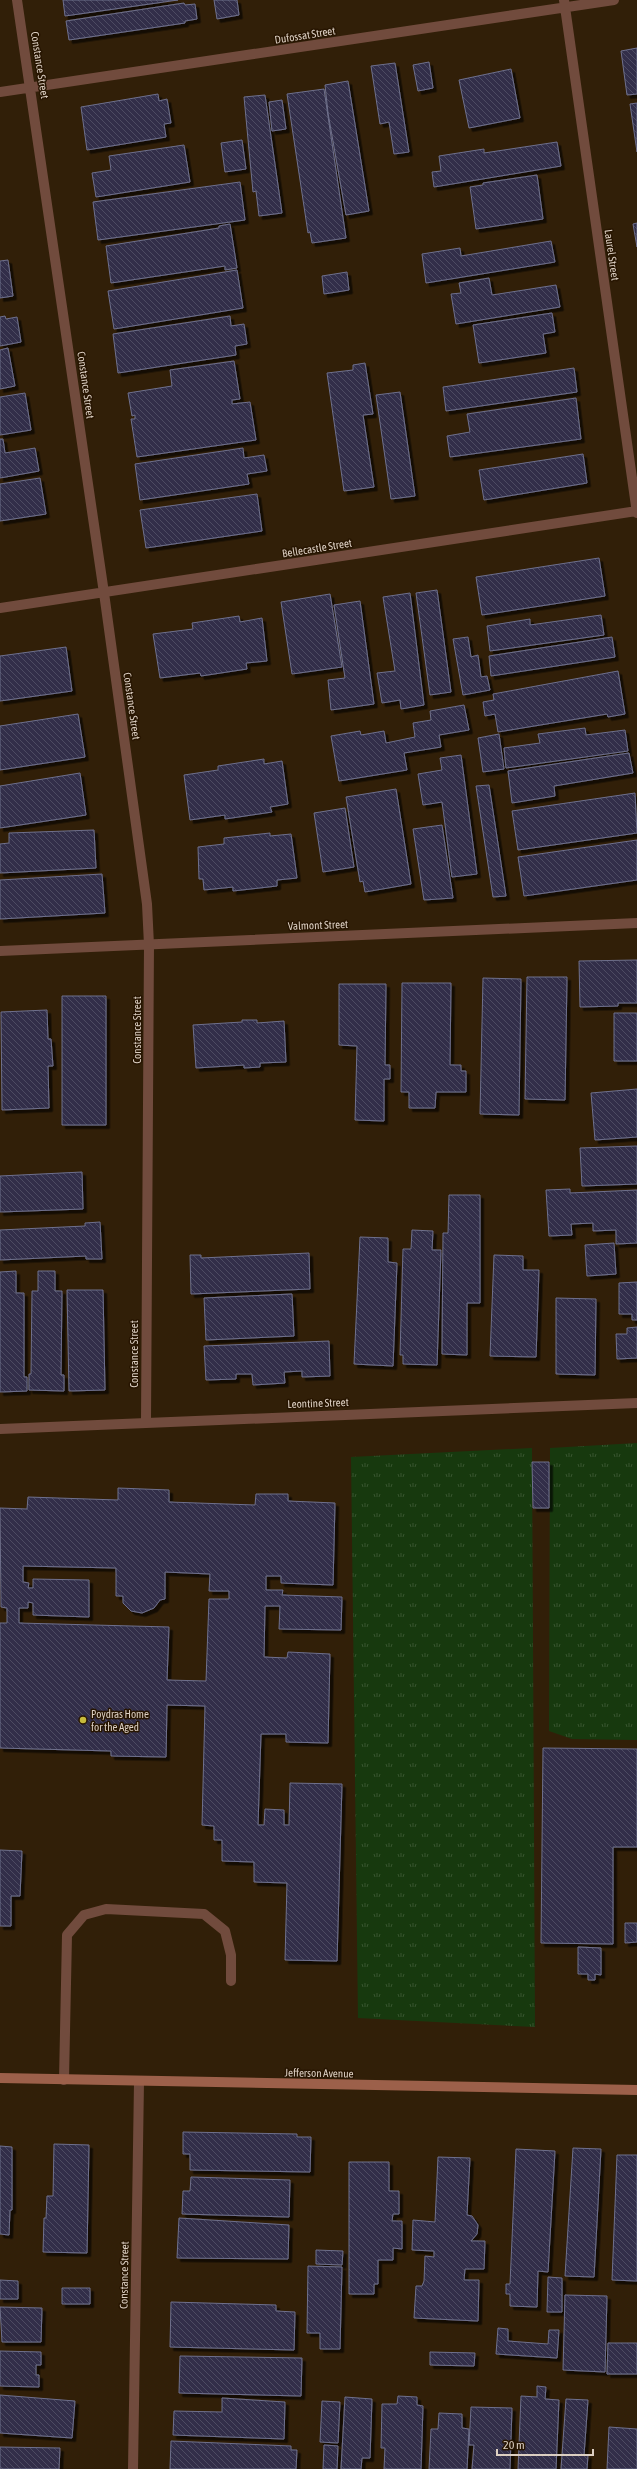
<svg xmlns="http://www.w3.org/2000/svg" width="637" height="2469" viewBox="0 0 637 2469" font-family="'Asap Condensed',sans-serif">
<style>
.park{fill:url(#park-tufts)}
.building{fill:url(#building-back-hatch);stroke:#6f708d;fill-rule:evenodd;filter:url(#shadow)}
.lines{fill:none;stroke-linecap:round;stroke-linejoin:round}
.lane{stroke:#714b3d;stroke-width:10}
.street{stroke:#714b3d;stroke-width:10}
.secondary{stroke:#9c604a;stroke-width:10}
.poi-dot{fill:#c7bb3c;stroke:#271501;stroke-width:1.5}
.labels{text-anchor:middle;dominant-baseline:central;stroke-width:3;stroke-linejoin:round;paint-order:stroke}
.street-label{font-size:11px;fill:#dccfc2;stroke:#271501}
.poi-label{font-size:11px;fill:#dccfc2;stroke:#271501;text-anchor:start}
</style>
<defs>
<pattern id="park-tufts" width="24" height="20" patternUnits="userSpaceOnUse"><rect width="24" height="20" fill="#17390e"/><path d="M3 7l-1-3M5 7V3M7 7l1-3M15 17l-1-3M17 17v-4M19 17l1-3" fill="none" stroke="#38552f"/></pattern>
<pattern id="building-back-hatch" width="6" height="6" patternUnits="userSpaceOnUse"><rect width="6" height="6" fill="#302f49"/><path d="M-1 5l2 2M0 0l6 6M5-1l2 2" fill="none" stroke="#4d4c62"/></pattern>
<filter id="shadow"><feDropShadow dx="3.5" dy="3.5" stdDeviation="0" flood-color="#0009"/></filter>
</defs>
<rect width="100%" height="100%" fill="#311f08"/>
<path class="park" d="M637 1443V1740L572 1739 549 1731 550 1448Z
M532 1448 535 2027 358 2018 351 1457Z"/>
<path class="building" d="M63 0H178L65 16Z
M214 0H237L239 15 217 19Z
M184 3 185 5 195 4 197 19 185 21V23L69 40 66 21Z
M637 48V94L627 95 621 51Z
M429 62 433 88 418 91 413 65Z
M395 63 409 152 394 154 389 122 380 124 371 66Z
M511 69 520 118 469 128 459 80Z
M348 81 369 211 346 215 328 113 325 85Z
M324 89 346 238 312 243 310 232 308 233 287 94Z
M158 94 159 101 167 99 171 123 164 124 166 137 87 150 81 107Z
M265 95 282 213 259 216 256 191 253 192 244 97Z
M282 100 286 129 272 131 269 102Z
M637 103V152L630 104Z
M242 140 246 169 225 172 221 143Z
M557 142 561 166 434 187 432 172 441 171 439 156 484 149V153Z
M184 145 190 182 96 197 92 173 111 170 109 156Z
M537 175 543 219 476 229 470 187 483 185V183Z
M240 182 245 220 98 240 93 202Z
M637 223V247L633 224Z
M230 224 237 268 225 270V266L111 283 106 246 219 228V226Z
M551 241 555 262 426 283 422 254 460 248 461 256Z
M8 260 13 296 0 298V261Z
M237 270 243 308 114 329 108 291Z
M347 272 349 290 324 294 322 276Z
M489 278 492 295 556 285 560 307 456 324 451 294 461 293 459 283Z
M552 313 555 332 543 334 546 353 479 363 473 325Z
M5 316 6 319 17 317 21 342 0 346V317Z
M230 316 231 326 244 324 247 344 235 346 236 355 118 373 113 334Z
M8 348 15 386 0 389V350Z
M234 361 240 399 232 400V404L250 402 256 440 137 457 131 419H135V415L132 416 128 393 172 386 170 370Z
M365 363 373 414 363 415 374 487 344 491 327 373 353 370V365Z
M574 368 577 392 446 411 443 387Z
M400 392 415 496 391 499 376 395Z
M25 393 31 430 0 435V397Z
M576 398 581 439 450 457 447 436 470 432 467 414Z
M0 439H3L5 453 35 448 39 471 0 478Z
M243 448 244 458 264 455 267 471 247 474 249 484 140 500 135 464Z
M583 454 587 483 484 500 479 470Z
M40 478 46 514 0 521V484Z
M257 494 262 531 146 548 140 510Z
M599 558 605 596 482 615 476 577Z
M437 590 451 692 430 695 416 593Z
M410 593 424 705 401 709 400 700 382 703 377 673 395 671 383 597Z
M330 594 342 667 292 674 281 602Z
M360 601 374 704 331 710 328 680 345 678 334 605Z
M601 615 604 635 490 651 487 626 530 619V625Z
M239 616 240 622 262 618 267 661 246 663 247 669 201 676 200 673 160 678 153 634 193 629 192 623Z
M468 637 471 657 478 655 481 677 487 676 490 690 463 695 453 639Z
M612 637 615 657 491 676 489 656Z
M66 647 72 691 0 701V656Z
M618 671 625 714 608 717 607 714 498 732 495 714 485 716 483 702 494 700 493 694Z
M464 705 469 730 439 735 441 747 404 753 407 770 339 781 331 736 360 731 361 735 384 731 386 743 415 737 413 723 431 720 430 711Z
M78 714 85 757 0 770V726Z
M585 728 586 735 625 730 628 751 506 768 504 748 540 743 538 734Z
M499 734 504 769 483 772 478 738Z
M629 753 633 773 554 786 555 796 512 803 508 771Z
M461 755 477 874 452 877 442 802 423 805 418 774 442 770 440 758Z
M264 759V764L282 761 288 804 270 807 272 812 225 819V815L190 820 184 775 218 770V766Z
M80 773 86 815 0 828V786Z
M489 785 506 896 493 897 476 786Z
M396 789 411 884 365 892 363 881 360 882 346 797Z
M635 793 637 833 518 850 512 811Z
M345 808 354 867 323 872 314 813Z
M442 825 453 898 424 900 413 829Z
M94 830 96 868 0 873V844L9 843V833Z
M270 833V836L291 834 297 878 277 880V886L233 891V887L204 890 203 879H199L198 847 224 844V838Z
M637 840V880L524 896 518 857Z
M102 874 105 913 0 919V880Z
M637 960V1003H618V1006L580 1007 579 961Z
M527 977H567L565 1100 525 1099Z
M483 978 521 979 519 1115 480 1114Z
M402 983H451L450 1065H461V1071H466V1092H436L435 1108H409V1092H401Z
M339 984H386L385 1065H390V1079H384V1121L355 1120 357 1046 339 1045Z
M62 996H106V1125H62Z
M47 1010 48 1039H51L53 1066H48L49 1108 2 1110 1 1012Z
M614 1013H637V1061H614Z
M242 1020H257V1023L284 1021 286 1062 260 1063V1067L244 1068V1065L196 1068 193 1025 242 1022Z
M637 1089V1137L595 1140 591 1093Z
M637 1146V1184L582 1186 580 1148Z
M82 1172 83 1209 0 1212V1176Z
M570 1189V1193L637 1190V1243L616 1244V1230L593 1231V1223L571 1224 572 1235 549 1236 546 1190Z
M449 1195H480V1303H467V1355L442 1354 443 1233H448Z
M100 1222 102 1259H86V1256L0 1260V1230L85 1226V1223Z
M412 1230 433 1231 432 1250H441L437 1365 403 1364V1355H400L403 1249H411Z
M360 1237 388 1238V1262L397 1263 393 1366 354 1364Z
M614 1243 616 1274 587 1276 585 1245Z
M309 1253 310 1289 191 1294 190 1255H201V1258Z
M494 1255 523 1256V1270H539L536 1357 490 1356Z
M16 1271V1293H24V1377H27V1391L0 1392V1272Z
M38 1271H55V1291H62L61 1375H64V1391L29 1390V1374H31L32 1291H38Z
M637 1282V1320H632V1314H619V1283Z
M67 1290H103L105 1390 69 1391Z
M292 1294 294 1336 206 1340 204 1298Z
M556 1298 596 1299 595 1375 556 1374Z
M637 1327V1358L617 1359 616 1334H627V1328Z
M329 1341 330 1376 302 1377V1371L284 1372 285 1383 253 1385 252 1374H236V1379L206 1380 204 1346Z
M532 1462H549V1508H533Z
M118 1488 169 1490V1502L255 1505 256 1494H288V1501L335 1503 333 1585 281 1583V1576H266V1590H283L282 1595 342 1597 341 1630 279 1629 280 1606H265L264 1657 287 1658 288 1652 330 1654 328 1743 286 1742V1734H261L258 1825H264L265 1809 284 1810V1825H289L290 1783 342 1784 337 1961 285 1960 287 1883 254 1882V1862L222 1861V1840H214V1826L202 1825 205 1706 167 1705 166 1757 111 1756V1751L0 1748V1623H7V1608L1 1607 0 1508 27 1509 28 1497 118 1500ZM23 1566 116 1568V1596H123V1603L131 1611 142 1613 154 1608 160 1600 165 1599V1572L210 1574 209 1591H229V1599H209L206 1681 167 1680 169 1627 19 1623V1608H28V1602L33 1603V1615L89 1617V1580L33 1579V1588H28L29 1583 23 1582Z
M543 1748 637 1749V1847H613V1944L541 1943Z
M0 1850 22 1851 20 1896H11V1926H0Z
M625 1923H637V1942L625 1943Z
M578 1947 601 1948V1975L595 1974V1980H588V1974H578Z
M183 2132 297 2134V2137H311L310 2172 190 2170V2154H183Z
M54 2144 89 2145 87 2253 43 2252 44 2218H46L47 2196H53Z
M0 2146 12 2147V2210H10L9 2235 0 2234Z
M573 2148 601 2149 594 2277 565 2276Z
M516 2149 555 2151 548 2272 538 2271 537 2307 510 2306V2294H506V2284H510Z
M617 2155H637V2281L612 2280Z
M438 2157 470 2158 467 2215 472 2216 478 2225 477 2234 471 2241H485L484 2269H465L464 2280H479L478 2321 414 2318 416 2286H422L424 2281 425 2256 434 2257V2251L412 2250 413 2220 435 2222Z
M349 2162H389V2191H399V2214H393L392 2221H402V2249L393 2248V2260H378V2284H374V2294H349Z
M191 2177 290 2180 289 2217 182 2214 183 2191H190Z
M179 2218 289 2225 288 2259 177 2258Z
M316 2250 343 2251 342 2265 316 2264Z
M308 2266 342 2267 340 2349H320V2333H307Z
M548 2277 562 2278V2312H547Z
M0 2280 18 2281V2299H0Z
M62 2288H90V2304H62Z
M565 2295 607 2296 605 2372 563 2370Z
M171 2302 276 2305V2311L295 2312 294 2350 170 2347Z
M0 2307 42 2308 41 2342H2Z
M498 2328 508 2329V2341L548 2344 549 2330H559L557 2358 496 2354Z
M608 2343H637V2374H607Z
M0 2351 41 2352V2365H36V2375H39V2387L0 2386Z
M430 2352 475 2353 474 2366 430 2365Z
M180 2356 302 2358 301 2396 179 2393Z
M537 2386 546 2387 545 2399 559 2400 556 2469H518L521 2396 537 2397Z
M0 2395 75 2401 72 2438 0 2433Z
M398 2396 417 2397V2405L423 2406 421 2469H384L385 2448H381L382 2404H397Z
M345 2397 372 2399 370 2458H362L361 2469H341Z
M222 2398 285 2402 284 2439 173 2435 174 2411 222 2412Z
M566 2399 588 2400 584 2455H588L587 2469H561Z
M322 2401 340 2402 338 2443 320 2442Z
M471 2407 512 2408 510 2469H472L474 2445H469Z
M439 2413 462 2414V2428L469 2429 467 2469H429L431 2429H438Z
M609 2427 637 2429V2469H607Z
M171 2441 291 2446V2450H297L296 2469H170Z
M324 2445 338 2446 337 2469H323Z
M0 2447 60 2448 59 2469H0Z"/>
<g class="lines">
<path class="lane" d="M64 2080 67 1935 84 1915 106 1909 204 1914 225 1931 231 1955V1981"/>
<path class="street" d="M17 0 104 593 147 904 149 945 146 1421
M564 0 637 513
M0 92 614 0
M0 608 637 511
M0 951 637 923
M0 1429 637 1403
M133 2469 139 2082"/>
<path class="secondary" d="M0 2078 637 2090"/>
</g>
<circle class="poi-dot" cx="83" cy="1720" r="4"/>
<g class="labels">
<g class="street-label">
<text transform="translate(305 35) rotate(-9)">Dufossat Street</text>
<text transform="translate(40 65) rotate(81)">Constance Street</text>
<text transform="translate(612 255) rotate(82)">Laurel Street</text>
<text transform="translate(86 385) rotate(82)">Constance Street</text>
<text transform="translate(317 548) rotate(-9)">Bellecastle Street</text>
<text transform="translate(132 706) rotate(82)">Constance Street</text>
<text transform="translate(318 925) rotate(-2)">Valmont Street</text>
<text transform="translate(137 1030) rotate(-90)">Constance Street</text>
<text transform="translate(134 1354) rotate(-90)">Constance Street</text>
<text transform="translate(318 1403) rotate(-2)">Leontine Street</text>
<text transform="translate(319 2073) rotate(1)">Jefferson Avenue</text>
<text transform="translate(124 2275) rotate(-89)">Constance Street</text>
</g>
<g class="poi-label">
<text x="91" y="1714">Poydras Home<tspan x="91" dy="13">for the Aged</tspan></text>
</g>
</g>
<path d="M497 2449v6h96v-6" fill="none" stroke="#dccfc2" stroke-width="2"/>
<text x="503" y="2449" font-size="12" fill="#dccfc2" stroke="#271501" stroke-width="3" paint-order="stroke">20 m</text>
</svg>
